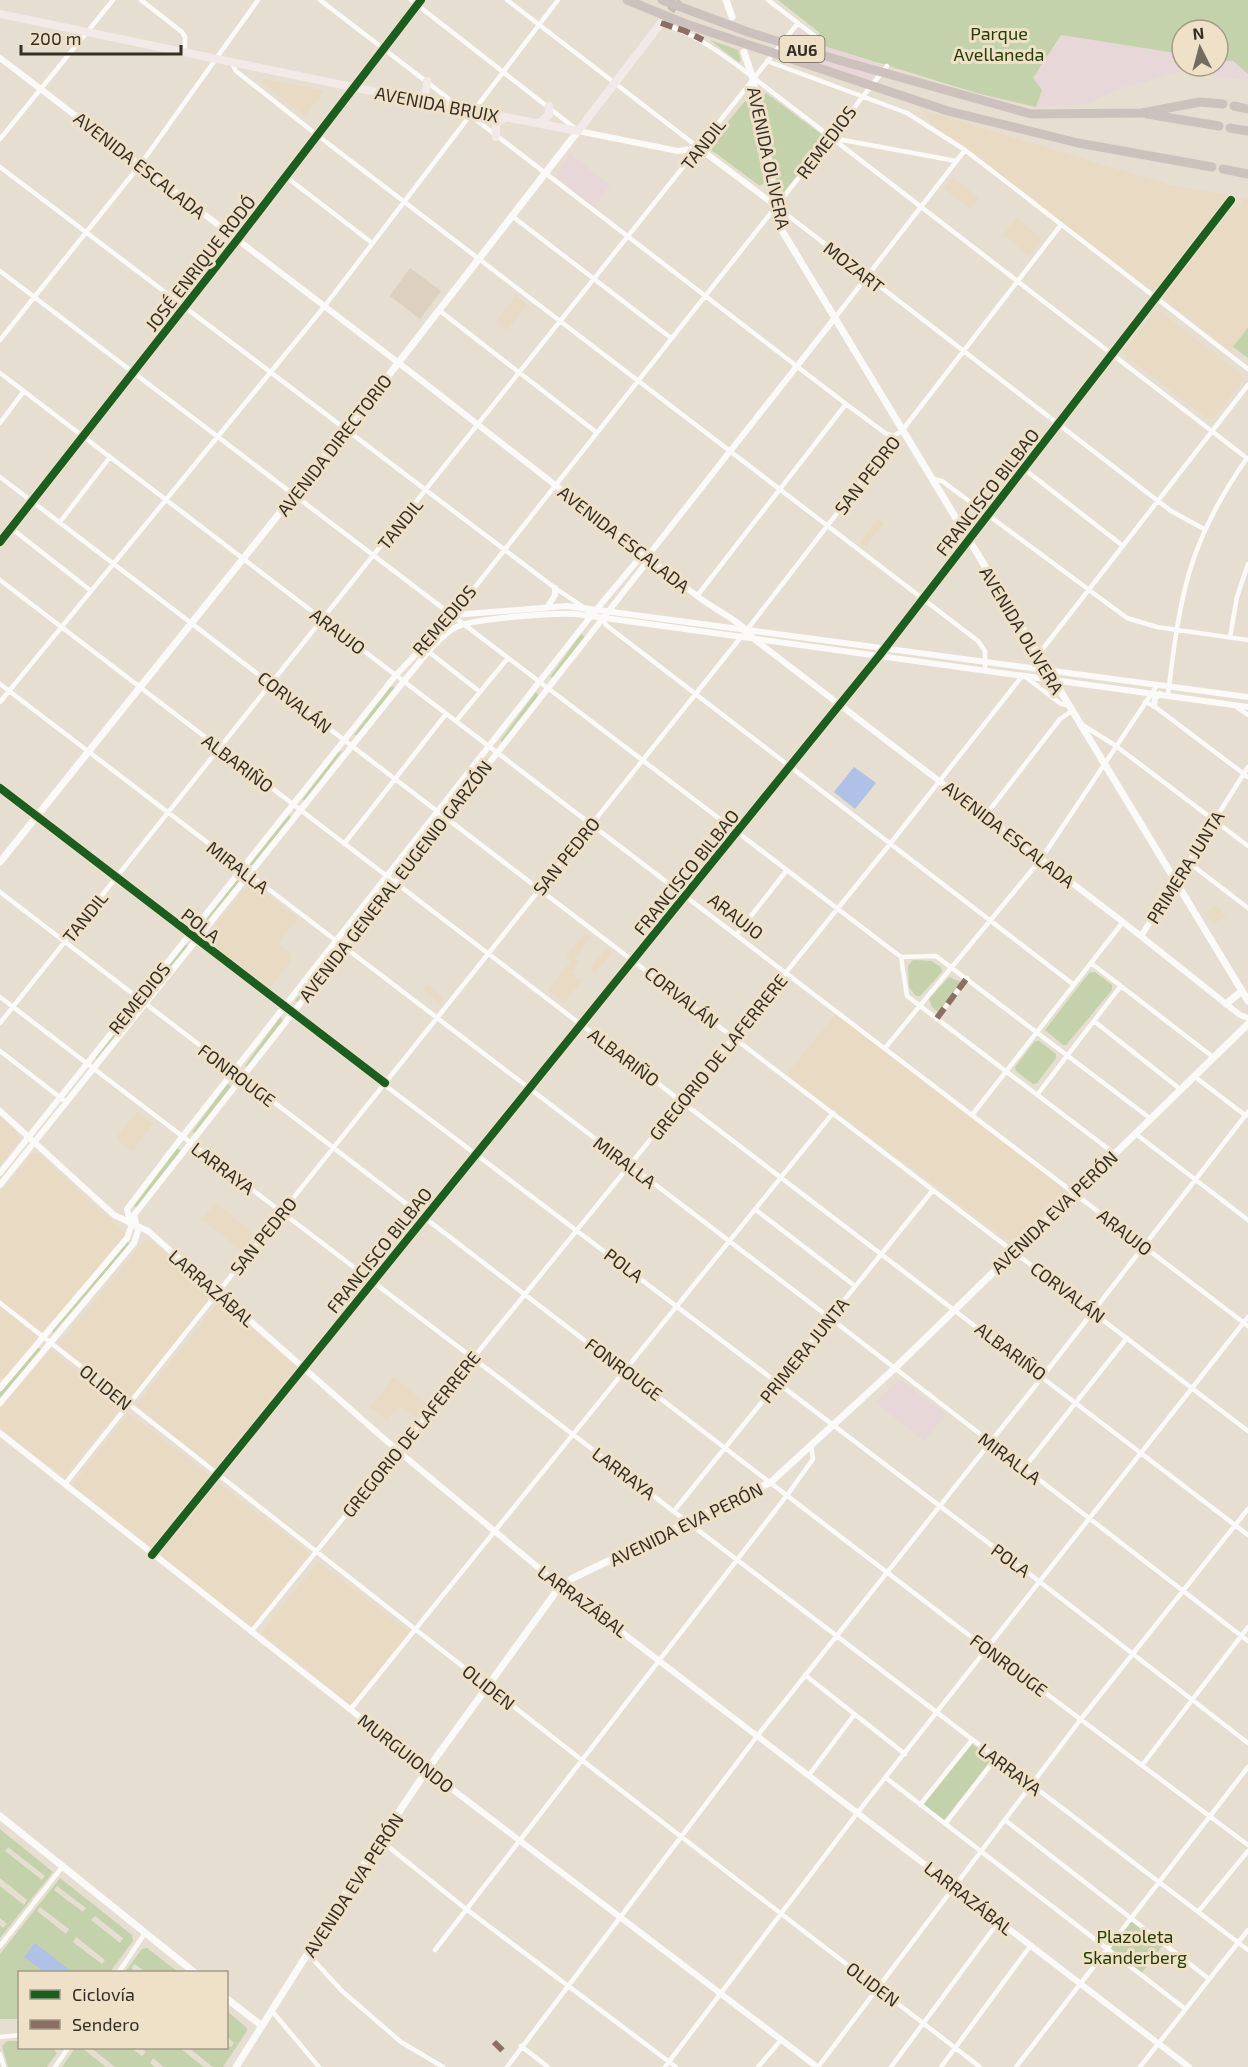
<svg xmlns="http://www.w3.org/2000/svg" width="1248" height="2067" viewBox="0 0 1248 2067" font-family="'Exo 2',sans-serif">
<style>
.commercial{fill:#e7d7d9}
.built{fill:#e8dac3}
.medical{fill:#dcd0c0}
.green{fill:#c3d2aa;fill-rule:evenodd}
.water{fill:#afc1e7}
.lines{fill:none;stroke-linecap:round;stroke-linejoin:round}
.primary-tunnel{stroke:#c2bbaf;stroke-width:8;stroke-dasharray:8 4;stroke-linecap:butt}
.minor{stroke:#fbfaf8;stroke-width:4.5}
.tertiary{stroke:#fbfaf8;stroke-width:6}
.secondary{stroke:#fbfaf8;stroke-width:7}
.primary{stroke:#f2eae8;stroke-width:8}
.motorway{stroke:#cdc1be;stroke-width:9}
.quiet{stroke:#8d6e63;stroke-width:6;stroke-dasharray:12 6;stroke-linecap:butt}
.cycleway-casing{stroke:#efe1c8;stroke-width:11}
.cycleway{stroke:#1b5e20;stroke-width:8}
.labels{text-anchor:middle;dominant-baseline:central;stroke-width:6;stroke-linejoin:round;paint-order:stroke}
.shield{fill:#efe1c8;stroke:#6c6456;stroke-width:1.5}
.shield-label{font-size:16px;font-weight:bold;fill:#342f25}
.park-label{font-size:18px;fill:#233d03;stroke:#efe1c8}
.street-label{font-size:18px;fill:#342f25;stroke:#efe1c8}
</style>
<rect width="100%" height="100%" fill="#e6ded1"/>
<path class="commercial" d="M800 29 824 46 882 65 867 84 861 87 775 57 796 30Z
M1061 35 1182 54V66H1218V60L1233 61 1248 74V81L1183 71 1125 87 1085 104 1036 107 1042 90 1033 78Z
M570 154 610 185 594 208 556 176Z
M897 1382H903L946 1414 924 1441 875 1402Z"/>
<path class="built" d="M266 79 308 88 324 91 305 116 262 83Z
M922 110 1173 186 1232 196 1157 291 1154 292 931 123Z
M953 178 979 198 970 209 945 189Z
M1243 198 1248 199V327L1230 351 1163 297 1208 235 1223 223 1221 219 1229 209 1241 204Z
M1016 218 1042 238 1029 255 1003 235Z
M516 296 527 305 507 330 496 322Z
M1155 311H1160L1242 375 1243 380 1213 419H1208L1125 355V351Z
M878 519 884 523 866 546 860 542Z
M249 884 254 885 298 918 278 944 291 954 289 958 292 960 267 991 205 941 207 936Z
M1217 906 1226 916 1213 924 1205 912Z
M585 933 591 937 574 958 579 962 571 973 581 981 565 1003 548 990 571 961 566 957Z
M606 949 612 953 595 973 590 969Z
M427 985 444 998 440 1003 423 991Z
M836 1014 1063 1187V1195L1016 1239 1007 1240 787 1074Z
M137 1112 153 1124 132 1151 116 1138Z
M0 1116 21 1139 0 1165Z
M38 1153 127 1235 46 1332 43 1333 0 1300V1194L32 1154Z
M216 1203 255 1235 242 1251 202 1219Z
M145 1240 152 1241 210 1291 212 1298 130 1400H126L59 1344Z
M221 1303 296 1366 298 1371 217 1470 137 1405 216 1305Z
M0 1307 34 1334 37 1339 0 1385Z
M51 1350 121 1405 119 1410 64 1477 0 1428V1407Z
M394 1377 427 1404 416 1418 400 1406 387 1420 370 1408Z
M131 1415 209 1475 211 1479 153 1549 74 1487 75 1482 126 1417Z
M220 1484 310 1554 254 1626 248 1625 162 1556 163 1550 215 1486Z
M318 1562 408 1631V1637L354 1704 348 1703 261 1633Z"/>
<path class="medical" d="M410 268 441 291 420 319 390 296Z"/>
<path class="green" d="M778 0H1248V74L1233 61 1218 60V30H1182V54L1061 35 1033 78 1042 90 1036 107 980 94 824 46 815 39 820 33Z
M710 40 738 50 741 61 738 62Z
M766 93 821 134 823 144 784 192 777 188 762 98Z
M745 101 749 103 764 183 760 186 711 150 710 144Z
M1248 327V358L1233 347Z
M581 634 585 637 553 677H550Z
M394 686V690L357 735H354L390 687Z
M536 692 539 696 503 742 500 741Z
M342 751 306 800H302L338 752Z
M484 758 488 760 451 807H448Z
M289 815 291 818 254 865H250V861Z
M433 823 436 826 400 872H397Z
M237 880 239 882 200 929 199 928Z
M382 888 385 890 349 937H346Z
M185 944 188 946 149 993 148 990Z
M330 953H334V956L298 1002 295 1001Z
M913 960 931 961 941 967 942 972 920 996H916L909 987 908 966Z
M1095 972 1112 985V990L1066 1045H1063L1045 1030 1089 973Z
M949 977 961 982 939 1013 932 1007 929 999Z
M133 1010 136 1011 96 1059 95 1056Z
M280 1017 283 1021 248 1066H245Z
M1035 1041H1039L1056 1054V1058L1037 1083 1033 1084 1016 1071 1015 1067Z
M228 1083 231 1087 195 1133 192 1132Z
M177 1148 181 1151 137 1207 134 1206Z
M127 1242 130 1244 53 1333 52 1331Z
M38 1348 42 1349 0 1400V1393Z
M972 1744 992 1759 944 1820 923 1805Z
M0 1829 53 1872 0 1938V1925L3 1928 7 1924 0 1918V1886L24 1905 27 1900 0 1878ZM8 1847 45 1876 42 1880 5 1851Z
M60 1878 132 1935 133 1941 110 1972H20L19 2019H0V1954ZM57 1886 86 1908 83 1912 54 1890ZM40 1907 69 1929 66 1934 37 1911ZM95 1916 123 1938 120 1943 91 1920ZM76 1937 105 1960 102 1964 73 1942Z
M1131 1918 1164 1944 1140 1975 1106 1949Z
M147 1948 178 1972H145L135 1964 131 1968 136 1972H125L142 1949Z
M227 2011 247 2028V2031L223 2067H213L189 2048H226L227 2045 231 2047 234 2043 227 2037Z
M7 2041H19L20 2048H52L57 2053 47 2067H8L2 2046Z
M75 2048H82L106 2067H62Z
M91 2048H131L142 2056 146 2052 140 2048H180L204 2067H164L153 2058 150 2063 155 2067H115Z"/>
<path class="water" d="M854 767 876 783 855 809 834 792Z
M35 1943 72 1972H44L24 1957Z"/>
<g class="lines">
<path class="primary-tunnel" d="M663 20 679 0"/>
<path class="minor" d="M141 0 182 32 185 37V51
M320 0 846 404 885 433 893 436
M411 0 576 129
M507 0 699 148
M768 0 816 37
M661 23C692 33 715 49 741 68L1248 459
M767 61 907 113 965 150 1248 369
M231 62 236 71 317 135 978 641 985 651V670
M832 138 956 161
M0 139 113 0
M0 167 555 588 585 608 591 616
M285 176 372 243
M777 207 1171 511 1204 529
M512 216 671 338
M0 271 901 957 936 956 1151 1119
M440 311 596 432
M834 319 965 150
M0 340 140 165 258 0
M0 373 1248 1326
M0 423 24 391
M1024 469 1123 546
M0 477 1248 1431
M933 479 942 481 1127 618 1157 627 1248 640
M60 522 110 457
M11 528 90 590
M0 542 237 240 421 0
M0 580 1248 1535
M697 596 846 404
M453 615 887 66
M603 618 606 625 1074 985
M1230 637 1237 597 1248 564
M429 652 480 692
M1038 655 1248 385
M0 684 830 1318 1248 1641
M1168 695C1180 595 1188 542 1247 458
M0 702 324 307 558 0
M1145 702 1154 706 1248 777
M1235 706 1248 715
M456 721 508 658
M1081 724 1116 746 1248 846
M0 788 291 1014 1040 1582 1248 1743
M985 816 1060 719 1072 711
M344 844 446 714
M1188 862 1248 908
M1175 883 1248 767
M0 892 987 1649 1248 1845
M736 935 787 870
M901 957 907 996 1115 1154
M1091 963 1213 1057
M0 997 1248 1950
M937 1018 967 978
M1094 1021 1180 1089
M0 1023 798 23
M885 1048 1041 859 1158 684
M0 1051 66 1102
M1194 1076 1246 1116
M1037 1095 1120 987
M972 1115 1123 922
M1136 1134 1248 1220
M756 1210 855 1286
M0 1303 583 1761 980 2067
M1024 1468 1127 1338
M65 1484 753 622 889 446 893 436 901 432 1061 225
M674 1511 933 1190
M153 1554 879 656 1231 200
M251 1632 890 844 1023 675 1061 704 1068 705
M805 1675 905 1754
M350 1710 833 1113
M1143 1764 1248 1627
M809 1775 854 1715
M886 1778 1184 2008
M920 1805 972 1740
M1005 1820 1209 1979
M945 1824 996 1758
M380 1840 466 1909 676 2067
M1198 1912 1248 1851
M0 1946 63 1866
M435 1950 788 1494 813 1459 811 1444
M308 1954 342 1991 401 2042 443 2067
M119 1972 145 1933
M272 2011 319 2067
M0 2037 20 2035
M521 2046 548 2067
M0 2054 4 2067
M55 2067 68 2048
M507 2067 758 1735 1043 1376 1248 1112
M665 2067 858 1812 1248 1317
M758 2067 781 2040
M818 2067 1081 1719 1248 1509
M891 2067 999 1921
M941 2067 1031 1945
M1016 2067 1248 1767
M1140 2067 1248 1930"/>
<path class="tertiary" d="M0 58 417 377 697 596C715 610 743 622 754 639L1123 922 1240 1015 1248 1018
M578 131 678 151 699 148 776 206
M548 606 555 595V588
M1154 706 1155 698 1160 694
M1141 936 1175 883
M0 1111 114 1215 148 1231 398 1451 551 1578 1189 2067
M0 1173 396 675 453 615 567 606 1248 697
M0 1185 404 681C417 666 438 636 456 627 475 618 553 613 576 614L1248 707
M0 1388 127 1238 131 1227 127 1209 182 1137 591 616 637 561 647 557
M0 1403 134 1243 138 1231 134 1215 644 566 647 557 834 319
M0 1433 427 1770 817 2067"/>
<path class="secondary" d="M726 0 732 17
M744 52 753 79 781 229 1248 1001
M0 862 347 429 578 131
M1226 1004 1242 991
M0 1816 194 1972
M226 1998 262 2026
M236 2067 364 1864 427 1770 558 1589 573 1578 771 1482 894 1369 1248 1024"/>
<path class="primary" d="M0 14 415 100 578 131 661 23
M415 100 425 95 427 81
M539 123 549 115V106
M496 137V123L505 118"/>
<path class="motorway" d="M627 0 686 24 948 111 1078 143 1212 167
M662 0 748 32 835 59 1031 114 1142 113 1200 102 1223 104
M1234 106 1248 109
M1147 114 1219 126
M1230 128 1248 131
M1223 169 1248 174"/>
<path class="quiet" d="M661 23 685 31 703 40
M937 1018 967 978
M494 2042 504 2052"/>
<g class="cycleway-casing">
<path id="cycleway" d="M0 542 237 240 421 0
M0 788 385 1083
M152 1555 879 656 1231 200"/>
</g>
<use href="#cycleway" class="cycleway"/>
</g>
<g class="labels">
<rect class="shield" x="779.5" y="36" width="45" height="26" rx="4.5"/>
<g class="shield-label">
<text x="802" y="49">AU6</text>
</g>
<g class="park-label">
<text x="999" y="33">Parque<tspan x="999" dy="21">Avellaneda</tspan></text>
<text x="1135" y="1936">Plazoleta<tspan x="1135" dy="21">Skanderberg</tspan></text>
</g>
<g class="street-label">
<text transform="translate(437 104) rotate(11)">AVENIDA BRUIX</text>
<text transform="translate(826 142) rotate(-53)">REMEDIOS</text>
<text transform="translate(703 144) rotate(-52)">TANDIL</text>
<text transform="translate(769 158) rotate(78)">AVENIDA OLIVERA</text>
<text transform="translate(140 165) rotate(38)">AVENIDA ESCALADA</text>
<text transform="translate(200 263) rotate(-52)">JOSÉ ENRIQUE RODÓ</text>
<text transform="translate(854 267) rotate(38)">MOZART</text>
<text transform="translate(334 445) rotate(-52)">AVENIDA DIRECTORIO</text>
<text transform="translate(867 475) rotate(-52)">SAN PEDRO</text>
<text transform="translate(987 492) rotate(-52)">FRANCISCO BILBAO</text>
<text transform="translate(400 524) rotate(-51)">TANDIL</text>
<text transform="translate(624 539) rotate(38)">AVENIDA ESCALADA</text>
<text transform="translate(444 620) rotate(-49)">REMEDIOS</text>
<text transform="translate(1022 630) rotate(59)">AVENIDA OLIVERA</text>
<text transform="translate(338 631) rotate(37)">ARAUJO</text>
<text transform="translate(295 702) rotate(38)">CORVALÁN</text>
<text transform="translate(238 763) rotate(37)">ALBARIÑO</text>
<text transform="translate(1009 834) rotate(38)">AVENIDA ESCALADA</text>
<text transform="translate(566 856) rotate(-51)">SAN PEDRO</text>
<text transform="translate(238 867) rotate(38)">MIRALLA</text>
<text transform="translate(1185 867) rotate(-58)">PRIMERA JUNTA</text>
<text transform="translate(686 872) rotate(-51)">FRANCISCO BILBAO</text>
<text transform="translate(395 881) rotate(-52)">AVENIDA GENERAL EUGENIO GARZÓN</text>
<text transform="translate(736 916) rotate(37)">ARAUJO</text>
<text transform="translate(85 917) rotate(-51)">TANDIL</text>
<text transform="translate(201 925) rotate(38)">POLA</text>
<text transform="translate(682 997) rotate(38)">CORVALÁN</text>
<text transform="translate(139 998) rotate(-51)">REMEDIOS</text>
<text transform="translate(624 1057) rotate(37)">ALBARIÑO</text>
<text transform="translate(718 1057) rotate(-51)">GREGORIO DE LAFERRERE</text>
<text transform="translate(237 1075) rotate(37)">FONROUGE</text>
<text transform="translate(625 1162) rotate(37)">MIRALLA</text>
<text transform="translate(223 1168) rotate(37)">LARRAYA</text>
<text transform="translate(1054 1212) rotate(-44)">AVENIDA EVA PERÓN</text>
<text transform="translate(1125 1232) rotate(38)">ARAUJO</text>
<text transform="translate(263 1236) rotate(-51)">SAN PEDRO</text>
<text transform="translate(379 1250) rotate(-51)">FRANCISCO BILBAO</text>
<text transform="translate(624 1265) rotate(37)">POLA</text>
<text transform="translate(212 1288) rotate(41)">LARRAZÁBAL</text>
<text transform="translate(1068 1292) rotate(37)">CORVALÁN</text>
<text transform="translate(804 1350) rotate(-51)">PRIMERA JUNTA</text>
<text transform="translate(1011 1351) rotate(37)">ALBARIÑO</text>
<text transform="translate(624 1369) rotate(37)">FONROUGE</text>
<text transform="translate(106 1387) rotate(39)">OLIDEN</text>
<text transform="translate(411 1434) rotate(-51)">GREGORIO DE LAFERRERE</text>
<text transform="translate(1010 1458) rotate(37)">MIRALLA</text>
<text transform="translate(624 1473) rotate(37)">LARRAYA</text>
<text transform="translate(686 1524) rotate(-26)">AVENIDA EVA PERÓN</text>
<text transform="translate(1011 1560) rotate(36)">POLA</text>
<text transform="translate(583 1601) rotate(37)">LARRAZÁBAL</text>
<text transform="translate(1009 1665) rotate(37)">FONROUGE</text>
<text transform="translate(489 1687) rotate(38)">OLIDEN</text>
<text transform="translate(406 1753) rotate(38)">MURGUIONDO</text>
<text transform="translate(1010 1769) rotate(37)">LARRAYA</text>
<text transform="translate(353 1885) rotate(-57)">AVENIDA EVA PERÓN</text>
<text transform="translate(969 1898) rotate(38)">LARRAZÁBAL</text>
<text transform="translate(873 1984) rotate(37)">OLIDEN</text>
</g>
</g>
<rect x="18" y="1971" width="210" height="78" fill="#efe1c8" stroke="#a49a87" stroke-width="1.5"/>
<rect x="30" y="1990" width="30" height="9" fill="#1b5e20" stroke="#a49a87" stroke-width="1.5"/>
<text x="72" y="2001" font-size="18" fill="#342f25">Ciclovía</text>
<rect x="30" y="2020" width="30" height="9" fill="#8d6e63" stroke="#a49a87" stroke-width="1.5"/>
<text x="72" y="2031" font-size="18" fill="#342f25">Sendero</text>
<g transform="translate(1200 48) rotate(354)"><circle r="28" fill="#efe1c8" stroke="#a49a87" stroke-width="1.5"/>
<path d="M0-4.5L10 22L0 15L-10 22Z" fill="#726c61"/>
<text y="-9" font-size="16" font-weight="bold" text-anchor="middle" fill="#342f25">N</text>
</g>
<path d="M21 45v9h160v-9" fill="none" stroke="#342f25" stroke-width="3"/>
<text x="30" y="45" font-size="18" fill="#342f25" stroke="#efe1c8" stroke-width="4.5" paint-order="stroke">200 m</text>
</svg>
